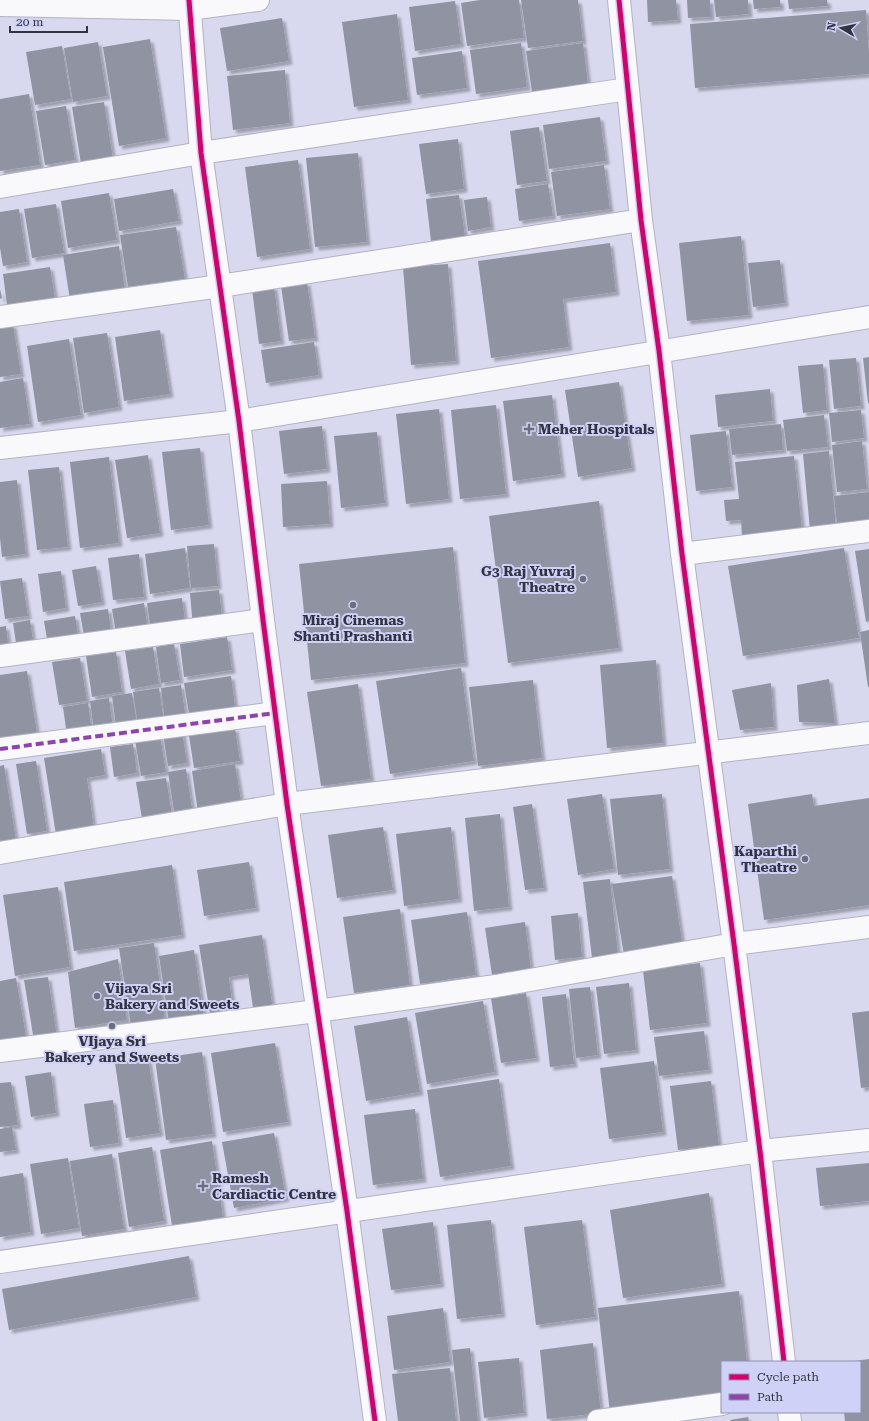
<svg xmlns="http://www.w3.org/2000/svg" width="869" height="1421" viewBox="0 0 869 1421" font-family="'Roboto Serif',serif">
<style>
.building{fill:#8f93a2;filter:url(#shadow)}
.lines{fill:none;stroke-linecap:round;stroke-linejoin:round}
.minor-casing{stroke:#b2b2c3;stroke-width:24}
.tertiary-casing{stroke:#b2b2c3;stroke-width:24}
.minor{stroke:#f9f9fc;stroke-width:22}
.tertiary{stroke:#f9f9fc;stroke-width:22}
.quiet{stroke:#8e44ad;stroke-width:4;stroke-dasharray:8 4;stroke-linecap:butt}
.cycleway-casing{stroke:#d0d1f6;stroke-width:8}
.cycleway{stroke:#d6006c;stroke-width:5}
.poi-dot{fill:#6c6d7e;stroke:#d0d1f6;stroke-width:1.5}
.labels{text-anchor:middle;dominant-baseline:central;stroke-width:4;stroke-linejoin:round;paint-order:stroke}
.poi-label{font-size:14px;font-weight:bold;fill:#323341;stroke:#d0d1f6;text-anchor:start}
</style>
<defs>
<filter id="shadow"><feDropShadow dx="3.5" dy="3.5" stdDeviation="1" flood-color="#0004"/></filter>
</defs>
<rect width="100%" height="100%" fill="#d8d9ee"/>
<path class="building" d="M480 0H519L524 38 467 46 461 3Z
M521 0H578L583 41 528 48Z
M647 0H676L678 20 648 22Z
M687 0H710L711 17 688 18Z
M714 0H748L749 14 716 17Z
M753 0H780L781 7 754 9Z
M788 0H827L828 6 789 9Z
M455 1 461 44 415 51 409 7Z
M866 10 869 54V74L695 88 690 24Z
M397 14 408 100 354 107 342 22Z
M282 18 289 61 227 71 220 28Z
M150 39 166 138 119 146 103 47Z
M98 42 107 96 73 102 64 48Z
M521 43 527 87 476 94 470 50Z
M583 43 588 84 532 92 526 51Z
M62 46 71 99 35 105 26 52Z
M462 51 467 88 417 95 412 58Z
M285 70 290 123 233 130 227 76Z
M29 94 40 165 0 171V99Z
M104 102 113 159 81 164 72 107Z
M66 106 75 160 45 165 36 111Z
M600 117 606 161 549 169 543 125Z
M539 127 547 181 517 185 510 131Z
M458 139 464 189 426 194 419 144Z
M358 153 367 242 315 247 306 158Z
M298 160 310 249 257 257 245 167Z
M604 165 610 209 557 216 551 172Z
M548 184 553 216 519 221 515 189Z
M173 189 179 221 119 231 114 199Z
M109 193 117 240 68 248 61 201Z
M459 195 465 236 431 241 426 199Z
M487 197 491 227 468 231 464 200Z
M56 204 64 253 32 258 24 209Z
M19 209 27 262 3 266 0 248V212Z
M176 227 185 279 128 287 120 235Z
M741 236 749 315 687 321 679 243Z
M610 243 616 292 563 299 569 347 491 358 478 261Z
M119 246 125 291 70 300 63 255Z
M780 260 785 303 753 307 748 263Z
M448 264 456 361 411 365 403 267Z
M50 267 55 298 7 305 3 274Z
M307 282 315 338 289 341 281 286Z
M274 286 281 341 259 344 252 289Z
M0 289 2 298 0 299Z
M13 324 21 374 0 377V326Z
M160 330 170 394 124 401 115 337Z
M107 333 119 407 84 413 73 338Z
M69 339 81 415 38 422 27 346Z
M314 342 319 375 266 383 261 350Z
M869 357V403H868L863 358Z
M856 358 861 406 834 409 829 360Z
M823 364 827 410 803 413 798 366Z
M23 378 30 424 0 428V382Z
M619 382 632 468 578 477 565 390Z
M770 389 773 421 718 427 715 395Z
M552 395 562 474 513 481 503 401Z
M496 405 506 494 460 499 451 410Z
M439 409 449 499 406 504 396 414Z
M861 410 864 438 832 442 829 413Z
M824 415 828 447 787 451 783 420Z
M781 424 783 450 732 455 729 429Z
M322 426 327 469 284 474 279 431Z
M726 431 732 487 696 491 690 435Z
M377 432 385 503 341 508 334 436Z
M862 441 867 489 837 492 832 445Z
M200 448 209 525 171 530 162 452Z
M829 451 836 528 810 530 803 454Z
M148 455 160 533 127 538 115 460Z
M794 456 802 529 742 536 741 520 726 521 724 500 739 499 735 462Z
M109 457 119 543 80 548 70 462Z
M59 467 68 547 37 550 28 470Z
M17 480 26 554 2 557 0 538V482Z
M327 481 330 524 283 527 281 484Z
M869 492V529L838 533 834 496Z
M599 501 619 648 508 663 489 516Z
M214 544 218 586 191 588 187 546Z
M453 547 465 663 311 680 299 564Z
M185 548 190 588 150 594 145 554Z
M844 548 859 638 743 656 728 566Z
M869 549V621L866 622 855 551Z
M139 554 144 597 113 600 108 558Z
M96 566 102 602 78 606 72 570Z
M61 571 66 608 43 612 38 574Z
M22 578 28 616 5 619 0 581Z
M219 590 223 624 193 628 190 593Z
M182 598 187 635 152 640 147 603Z
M144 603 150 641 118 646 112 609Z
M108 609 112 638 85 642 80 613Z
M75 616 79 640 48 645 44 621Z
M30 620 34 647 17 650 13 623Z
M6 626 9 652 0 653V627Z
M869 630V687H868L860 632Z
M227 637 232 670 184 677 180 644Z
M174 644 180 680 161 683 156 647Z
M153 647 159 684 131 689 125 651Z
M116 652 122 692 92 697 86 656Z
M80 658 87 701 59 705 52 662Z
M656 660 663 743 607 748 600 665Z
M461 668 474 761 390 774 376 681Z
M27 671 38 739 0 745V675Z
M231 676 236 713 190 720 184 683Z
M829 679 835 723 799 722 797 685Z
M533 680 542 758 478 766 469 687Z
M771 683 774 727 740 730 732 690Z
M358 684 371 779 321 786 307 692Z
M181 685 186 720 165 723 161 688Z
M159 688 164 722 138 726 133 692Z
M132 693 137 724 116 727 112 696Z
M109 698 113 728 94 731 90 701Z
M88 703 92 732 67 736 63 707Z
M235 728 240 761 194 768 189 736Z
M182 731 187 763 168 766 163 734Z
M160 736 166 772 141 776 135 740Z
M133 744 137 773 114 777 110 747Z
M101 749 105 775 87 778 94 829 56 835 44 758Z
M36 761 47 831 27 834 16 764Z
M235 764 242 806 198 813 192 771Z
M4 765 16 840 0 843V766Z
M186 769 193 815 175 818 168 772Z
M166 778 173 820 143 825 136 782Z
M602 794 614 869 578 875 567 799Z
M662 794 670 869 618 875 610 799Z
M812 794 814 806 869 798V905L764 920 748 804Z
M532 804 544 888 525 890 513 807Z
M500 814 509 907 474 911 465 818Z
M383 827 393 890 337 898 328 835Z
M451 827 459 899 404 906 396 834Z
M249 862 256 908 204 916 197 870Z
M172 865 182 935 74 951 64 882Z
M672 876 683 948 624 955 612 884Z
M610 879 618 955 592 958 583 882Z
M58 887 70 967 15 976 3 895Z
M400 909 410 985 354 993 343 917Z
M467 912 476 975 420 984 411 920Z
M578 913 582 957 555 960 551 916Z
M525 922 531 969 492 975 485 928Z
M262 935 273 1010 254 1014 248 974 229 977 234 1017 211 1020 199 945Z
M154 943 165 1021 131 1026 119 948Z
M194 950 204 1017 169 1023 159 956Z
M118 959 127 1020 75 1028 68 972Z
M700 963 707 1023 650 1030 643 970Z
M48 977 57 1037 34 1041 24 980Z
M16 978 27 1042 0 1046V981Z
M629 983 636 1050 604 1054 596 987Z
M590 987 598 1055 576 1058 569 989Z
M526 993 536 1058 501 1063 491 998Z
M566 994 574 1064 550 1067 542 997Z
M483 1001 495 1072 427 1084 415 1013Z
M869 1011V1087L861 1088 852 1013Z
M407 1017 420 1092 366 1101 354 1026Z
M704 1031 709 1070 659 1076 654 1037Z
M275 1043 288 1122 223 1132 211 1053Z
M202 1052 213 1134 166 1140 155 1059Z
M148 1058 160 1133 126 1138 115 1063Z
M654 1061 663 1132 609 1139 600 1068Z
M51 1072 56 1113 31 1117 25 1076Z
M499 1079 511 1166 440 1177 427 1090Z
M711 1081 719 1145 678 1150 670 1086Z
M11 1082 18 1125 0 1127V1083Z
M113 1100 119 1143 90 1147 84 1104Z
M415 1109 423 1179 373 1185 364 1115Z
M12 1127 16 1150 0 1152V1129Z
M274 1133 286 1198 234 1208 222 1142Z
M212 1141 223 1217 172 1226 160 1150Z
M152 1147 164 1221 129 1227 118 1153Z
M112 1154 124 1229 82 1236 70 1161Z
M68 1158 79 1228 41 1234 30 1164Z
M869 1163V1201L820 1206 816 1168Z
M23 1173 31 1232 0 1237V1177Z
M709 1193 722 1284 623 1298 610 1210Z
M491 1220 502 1314 457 1319 447 1225Z
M582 1220 595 1317 536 1325 524 1227Z
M433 1222 441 1284 391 1290 382 1229Z
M189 1256 196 1297 9 1330 2 1289Z
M739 1291 747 1362H722V1399L610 1413 598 1308Z
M443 1308 450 1362 394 1370 387 1316Z
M593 1343 601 1413 547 1419 540 1350Z
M470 1348 478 1421H460L452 1350Z
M519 1358 524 1413 484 1418 478 1362Z
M869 1359V1421H845L844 1412H860V1362L855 1361Z
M450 1368 456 1421H398L392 1374Z
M748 1417 749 1421H731L730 1420Z"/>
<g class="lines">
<g class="minor-casing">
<path id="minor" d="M619 0 641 220 659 351 682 554 734 944 760 1151 784 1362
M0 5 189 9 258 0
M0 187 201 153 628 89
M0 317 220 286 641 220
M0 448 239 421 869 317
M682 554 869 531
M0 656 263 620
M0 749 275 713
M0 853 287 804 869 733
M0 1051 317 1011 496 986 734 944 869 927
M0 1262 760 1151 869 1140
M789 1412 790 1421
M598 1421 722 1404"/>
</g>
<g class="tertiary-casing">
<path id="tertiary" d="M189 0 201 153 239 421 263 620 287 804 347 1211 375 1421"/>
</g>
<use href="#minor" class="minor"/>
<use href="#tertiary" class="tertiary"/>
<path class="quiet" d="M0 749 275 713"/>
<g class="cycleway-casing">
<path id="cycleway" d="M189 0 201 153 239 421 263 620 287 804 347 1211 375 1421
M619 0 641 220 659 351 682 554 734 944 760 1151 784 1362"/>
</g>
<use href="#cycleway" class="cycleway"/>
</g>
<g class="poi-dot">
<path d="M527 423h4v4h4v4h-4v4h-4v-4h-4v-4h4z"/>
<circle cx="583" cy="579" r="4"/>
<circle cx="353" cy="605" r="4"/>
<circle cx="805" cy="859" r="4"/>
<circle cx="97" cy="996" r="4"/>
<circle cx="112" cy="1026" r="4"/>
<path d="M201 1180h4v4h4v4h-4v4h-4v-4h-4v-4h4z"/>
</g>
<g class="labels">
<g class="poi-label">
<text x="538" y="429">Meher Hospitals</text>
<text x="575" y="571" text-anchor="end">G3 Raj Yuvraj<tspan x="575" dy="16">Theatre</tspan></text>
<text x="353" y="620" text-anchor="middle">Miraj Cinemas<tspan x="353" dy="16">Shanti Prashanti</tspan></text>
<text x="797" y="851" text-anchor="end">Kaparthi<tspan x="797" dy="16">Theatre</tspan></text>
<text x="105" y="988">Vijaya Sri<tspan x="105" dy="16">Bakery and Sweets</tspan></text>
<text x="112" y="1041" text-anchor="middle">VIjaya Sri<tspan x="112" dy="16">Bakery and Sweets</tspan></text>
<text x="212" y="1178">Ramesh<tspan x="212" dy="16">Cardiactic Centre</tspan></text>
</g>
</g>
<rect x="721" y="1361" width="140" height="52" fill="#d0d1f6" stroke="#9192ae"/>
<rect x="729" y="1374" width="20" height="6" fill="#d6006c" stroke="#9192ae"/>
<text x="757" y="1381" font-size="12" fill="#323341">Cycle path</text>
<rect x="729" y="1394" width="20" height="6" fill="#8e44ad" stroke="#9192ae"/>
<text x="757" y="1401" font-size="12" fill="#323341">Path</text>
<g transform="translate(841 28) rotate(279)" stroke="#d0d1f6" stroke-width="3" paint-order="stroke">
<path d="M0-3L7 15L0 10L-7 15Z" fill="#323341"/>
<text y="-6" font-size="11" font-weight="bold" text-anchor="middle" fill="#323341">N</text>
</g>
<path d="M10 26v6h77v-6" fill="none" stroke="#323341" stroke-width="2"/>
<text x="16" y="26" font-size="12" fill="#323341" stroke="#d0d1f6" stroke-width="3" paint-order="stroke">20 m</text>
</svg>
